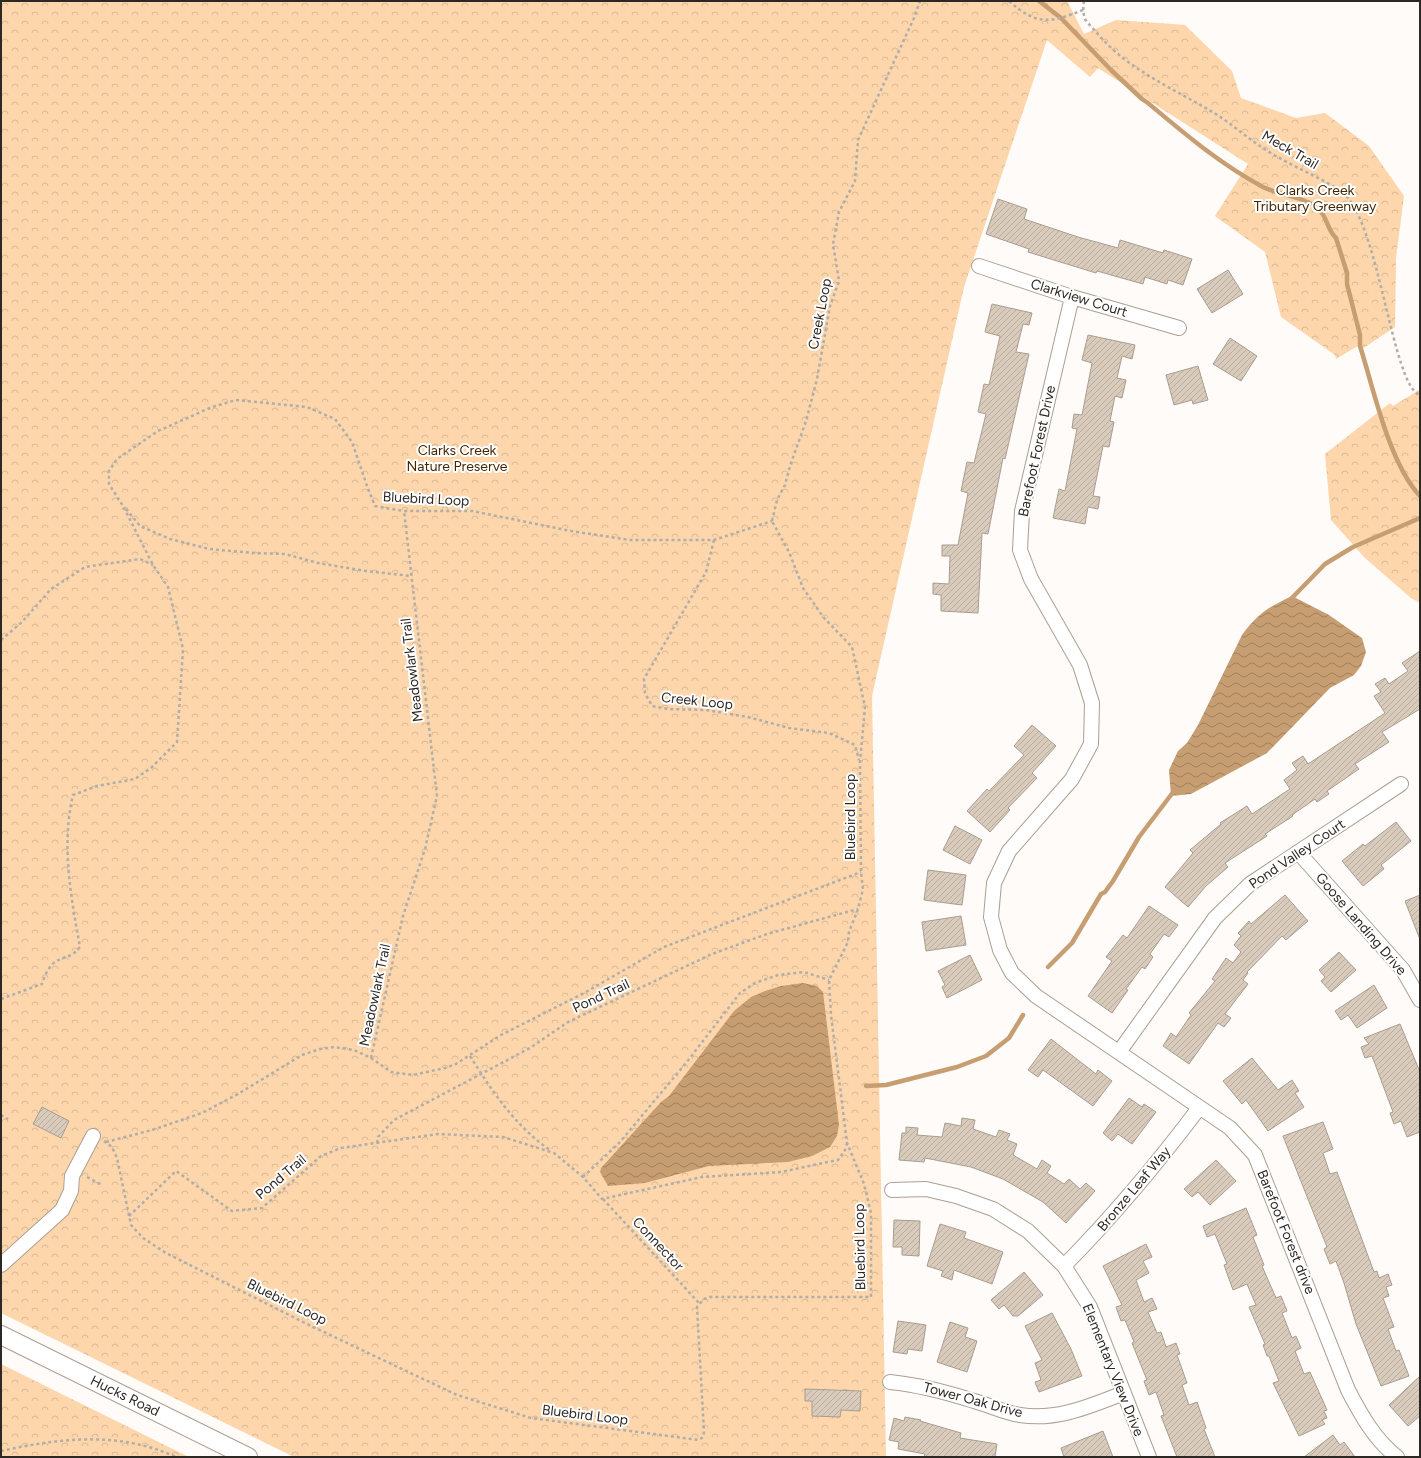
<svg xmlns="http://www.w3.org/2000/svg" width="1421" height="1458" font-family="Figtree,sans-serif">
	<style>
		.park { fill: url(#park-crowns) }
		.water { fill: url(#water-waves) }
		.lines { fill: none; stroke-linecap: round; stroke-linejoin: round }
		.stream { stroke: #c69e72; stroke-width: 4.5 }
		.building { fill: url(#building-hatch); stroke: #aa9d8f }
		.minor-casing { stroke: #ac9f91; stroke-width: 16 }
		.major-casing { stroke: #ac9f91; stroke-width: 20 }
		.path { stroke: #b1aeaa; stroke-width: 2.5; stroke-dasharray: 3 3; stroke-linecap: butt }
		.minor { stroke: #fff; stroke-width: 14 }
		.major { stroke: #fff; stroke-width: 18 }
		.labels { text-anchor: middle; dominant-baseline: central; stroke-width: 4; stroke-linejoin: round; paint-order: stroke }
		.street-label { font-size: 14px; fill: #2d2823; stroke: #fff }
		.park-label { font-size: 14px; fill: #432702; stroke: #fff }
	</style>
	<defs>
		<pattern id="park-crowns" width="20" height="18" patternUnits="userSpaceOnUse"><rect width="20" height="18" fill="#fdd6ac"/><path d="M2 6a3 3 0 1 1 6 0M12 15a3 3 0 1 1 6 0" fill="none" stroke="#d9b894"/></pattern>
		<pattern id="water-waves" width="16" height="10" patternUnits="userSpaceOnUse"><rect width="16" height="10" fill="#c69e72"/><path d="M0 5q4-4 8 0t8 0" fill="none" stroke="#a1815d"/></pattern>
		<pattern id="building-hatch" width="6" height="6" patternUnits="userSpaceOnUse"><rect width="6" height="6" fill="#d8cbbc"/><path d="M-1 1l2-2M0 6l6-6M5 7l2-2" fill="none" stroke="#baaea1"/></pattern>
	</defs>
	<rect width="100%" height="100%" fill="#fefbf8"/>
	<path class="park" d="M1,1H1067L1084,34L1116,20L1185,25L1232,71L1241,98L1296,118L1325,113L1369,146L1404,196L1396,258L1395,327L1362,349L1361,344L1336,359L1335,355L1281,317L1265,252L1215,216L1248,164L1098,68L1090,77L1047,40L964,287L872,696L886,1457H294L1,1313Z
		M1419,390L1420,391V603L1411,598L1365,558L1331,520L1325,454L1390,403L1393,406Z
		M1,1364L189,1457H1Z"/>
	<path class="water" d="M1292,596L1329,615L1362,638L1366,652L1361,666L1354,675L1330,688L1267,753L1191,794L1171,796L1169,770L1178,751L1187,743L1198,725L1242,635C1258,613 1269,607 1292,596Z
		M803,983L817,986L823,992L839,1125L837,1136L830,1147L812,1156L788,1162L709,1166L645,1183L608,1186L600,1172L601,1168L661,1102L669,1096L734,1011L751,997L765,991L781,986Z"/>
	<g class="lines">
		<path class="stream" d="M1039,1L1061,18L1111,70L1142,99L1148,103C1185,134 1220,164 1263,187C1279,195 1300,196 1315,206C1328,215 1326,229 1336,238L1347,273V284L1360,335V346C1374,390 1389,463 1420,496
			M1290,600L1325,564L1353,547L1420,518
			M1048,967L1072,943L1101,894L1105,892L1113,881L1139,837L1174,791
			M866,1086L886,1085L957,1067L986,1056L1009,1038L1023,1015"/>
	</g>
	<path class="building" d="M998,199L1027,209L1024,219L1078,237L1118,248L1120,240L1163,253L1164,250L1192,259L1183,285L1168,280L1167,284L1145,277L1143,284L1097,271L1096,273L1028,252L1029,249L986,234Z
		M1228,270L1243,294L1212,313L1197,289Z
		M992,304L1032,313L1029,325L1023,324L1016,352L1029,354L1005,459L1003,458L988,534L982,533L978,613L941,611V595L933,594V583L949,584L950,556H942V545H958L968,493L961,491L967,462L974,463L986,414L978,412L984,384L989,385L1000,336L985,332Z
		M1088,335L1135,345L1132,359L1122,356L1117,378L1126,380L1122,398L1115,396L1110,421L1114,422L1109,447L1103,446L1093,496L1100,497L1098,509L1088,507L1085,524L1053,518L1059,489L1065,491L1077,429L1072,428L1074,414L1082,415L1092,363L1082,360Z
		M1230,338L1257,356L1241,381L1213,364Z
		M1198,366L1208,400L1193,404L1192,400L1174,405L1166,375Z
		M1420,651V709L1382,732L1389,742L1355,764L1359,769L1327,791L1329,794L1317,802L1315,799L1292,815L1293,816L1265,834L1267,836L1225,863L1228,867L1206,886L1188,907L1165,887L1193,853L1190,850L1221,824L1220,823L1247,806L1252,814L1290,789L1284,780L1297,770L1292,763L1303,756L1308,764L1385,713L1374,696L1381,692L1375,684L1385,678L1389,684L1408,671L1402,663Z
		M1032,725L1056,746L1032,773L1037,778L1008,808L1010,810L990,832L967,811L987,789L989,791L1024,755L1014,746Z
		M1396,822L1411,841L1381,865L1384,869L1363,886L1342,861L1363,844L1365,846Z
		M955,826L982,840L970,864L943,850Z
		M928,870L966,875L962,905L924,900Z
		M1285,895L1308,921L1286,940L1282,936L1247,972L1248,973L1243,980L1248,984L1225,1014L1231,1018L1224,1027L1218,1023L1189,1064L1163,1046L1171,1033L1176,1037L1191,1015L1189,1013L1215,981L1212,979L1226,958L1233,963L1241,952L1234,945L1241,936L1238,933L1249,921L1251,924Z
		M1420,895V937H1419L1405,901Z
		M1149,906L1178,925L1169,937L1164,934L1150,954L1153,957L1145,969L1142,967L1126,989L1128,990L1112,1013L1088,996L1112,961L1106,957L1123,935L1127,938Z
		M961,916L966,945L926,951L922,922Z
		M1339,952L1356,970L1331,992L1321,981L1325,977L1319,970Z
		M970,955L982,980L947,998L942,987L945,985L938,971Z
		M1374,985L1387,1008L1357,1028L1348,1015L1341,1020L1335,1011Z
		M1400,1024L1420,1072V1132L1407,1137L1401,1121L1394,1124L1390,1113L1393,1112L1372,1056L1365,1058L1361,1047L1369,1044L1364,1038Z
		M1051,1039L1096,1074L1098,1070L1112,1081L1093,1106L1043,1070L1038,1077L1028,1070Z
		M1252,1058L1278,1090L1292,1080L1299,1091L1295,1093L1304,1107L1268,1131L1246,1100L1242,1104L1223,1081Z
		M1129,1098L1142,1107L1144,1104L1156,1112L1132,1144L1118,1134L1112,1141L1103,1133Z
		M42,1107L69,1121L61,1138L33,1124Z
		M962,1118L975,1120L973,1129L996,1137L999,1130L1010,1134L1007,1140L1017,1144L1013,1155L1037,1169L1042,1160L1051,1166L1047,1173L1064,1184L1069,1179L1080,1189L1086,1183L1095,1191L1066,1223L1043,1202L1003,1179L971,1167L925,1158L924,1162L899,1160L902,1133H906V1127L918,1128L917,1135L942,1137L945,1123L961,1126Z
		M1323,1122L1333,1149L1323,1153L1330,1174L1337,1172L1374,1272L1377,1271L1379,1278L1388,1274L1392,1285L1386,1287L1389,1296L1383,1298L1394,1327L1388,1329L1396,1351L1399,1350L1409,1376L1381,1386L1356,1324L1344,1283L1336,1261L1330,1264L1324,1249L1327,1247L1283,1136Z
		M1216,1160L1236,1181L1210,1205L1198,1192L1192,1197L1184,1189Z
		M1246,1208L1257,1235L1253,1237L1264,1265L1262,1266L1276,1298L1281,1296L1287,1311L1282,1313L1292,1338L1296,1336L1301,1348L1295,1351L1304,1374L1310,1372L1327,1410L1324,1411L1327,1418L1322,1420L1325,1424L1299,1436L1273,1383L1279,1381L1269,1356H1267L1263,1345L1265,1344L1249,1307L1256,1305L1247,1284L1233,1290L1224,1265L1227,1264L1215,1234L1207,1237L1203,1226Z
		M894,1220L920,1221L919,1256L902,1255V1247H893Z
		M940,1224L966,1232L964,1238L1003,1252L992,1284L954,1270L952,1280L941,1276L943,1271L927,1266Z
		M1146,1244L1152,1257L1143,1261L1149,1273L1136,1280L1144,1302L1152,1298L1157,1309L1148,1312L1157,1333L1161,1332L1166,1347L1176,1343L1180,1354L1177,1355L1187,1383L1182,1385L1189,1405L1197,1402L1206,1428L1204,1429L1215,1457H1177L1161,1416L1164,1415L1156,1392L1149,1395L1144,1381L1147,1380L1132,1343L1134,1342L1125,1320L1121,1321L1116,1307L1122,1305L1103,1266Z
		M1024,1272L1043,1295L1018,1316H1013L1004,1305L999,1309L991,1300Z
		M1052,1313L1071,1349L1082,1376L1039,1392L1035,1382L1041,1380L1035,1363L1042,1360L1025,1326Z
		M898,1321L926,1325L922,1351L908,1349L907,1354L893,1352Z
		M950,1322L968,1328L965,1337L977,1341L967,1372L937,1362Z
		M1420,1376V1416L1408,1426L1389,1405Z
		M805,1389L861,1391L860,1411L841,1410L840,1417L812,1416V1401H805Z
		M905,1417L921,1420L920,1421L961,1433L960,1438L997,1444L995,1457H924L925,1454L898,1449L899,1442L889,1440L894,1418L904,1421Z
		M1103,1431L1113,1457H1064L1061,1448Z
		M1333,1435L1340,1445L1344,1442L1355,1457H1304Z"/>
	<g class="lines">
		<g class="minor-casing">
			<path id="minor" d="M979,266L1072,297L1179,328
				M1072,297L1022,511L1020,550L1031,579L1080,665L1092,703L1091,744L1072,779L1009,851L994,883L991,917L1000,950L1012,973L1036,996L1230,1128L1255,1155L1348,1390C1361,1415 1375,1440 1397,1457
				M1298,852L1403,970L1420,1000
				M1119,1052L1215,918L1250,884L1401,784
				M892,1190L926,1189L956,1196L993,1209L1028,1231L1064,1266L1090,1307L1149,1457
				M1,1265L62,1210L71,1191L72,1176L93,1136
				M1064,1266C1113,1216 1157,1164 1199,1108
				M890,1382C919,1385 946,1392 974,1401C989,1405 1005,1413 1020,1415C1057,1421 1090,1406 1124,1393"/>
		</g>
		<g class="major-casing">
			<path id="major" d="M1,1335L248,1457"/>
		</g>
		<path class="path" d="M1009,1C1037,26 1050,23 1083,10
			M1084,1C1083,7 1083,13 1085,19C1088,24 1093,28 1097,33C1126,68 1170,87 1209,110C1232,123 1252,143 1276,156C1298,169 1322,178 1342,192C1379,219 1392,387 1420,395
			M126,509L140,526L170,539L209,549L254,553L285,554L318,563L366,571L411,576
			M772,521L777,500L785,485L790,466L806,421L817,379L830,306L839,281L833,244L839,212L855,181L858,140L914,18L920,1
			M714,540L706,572L644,679L645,693L652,706L668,709L706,710L748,717L789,728L829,733L855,745L859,760
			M1,640L22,622L51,589L85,567L140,559L153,565
			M1,999L42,984C44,977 49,966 55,962C66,955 70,959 80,947C71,897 61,846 73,795L97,786L135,779L152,767L177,742L183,649L168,587L153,565L123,506L109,484V471L117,459L158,431L212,407L236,400L307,407L335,419L352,442L367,486L375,506L404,511H472L571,531L630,540H714L772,521
			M470,1056C492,1091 515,1126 550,1150
			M371,1058L403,916L425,849L437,796L404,511
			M1,1115L8,1119
			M104,1141L112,1147L117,1158L131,1225L143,1238L166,1253L309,1325L457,1395L531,1418L699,1440L703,1437L704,1432L697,1307L704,1299L710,1297H871V1213L864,1184L847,1143L831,1015L829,980L848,942L849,932L858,909L863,889L861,872L860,762L865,707L852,647L824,618L803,588L789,552L772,521
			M106,1142L152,1130L202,1113L238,1094L302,1055L320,1049L334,1047L354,1050L371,1058L391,1072L413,1075L445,1068L456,1064L501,1035L586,992L664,947L861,872
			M377,1143L378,1137L394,1120L530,1048L568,1022L712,954L767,934L858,909
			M87,1177L102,1185
			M583,1177L620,1142L686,1063L740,993L755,983L778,975L804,972L829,980
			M603,1199L699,1303
			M129,1216L176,1171L232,1211L262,1208L321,1156L341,1148L438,1134L503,1137L554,1153L583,1177L602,1199L702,1177L781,1172L823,1163L838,1160L845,1150L847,1144
			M1,1451C60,1438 119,1431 176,1457"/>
		<use href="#minor" class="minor"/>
		<use href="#major" class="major"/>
	</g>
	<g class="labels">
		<g class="street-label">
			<text transform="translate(1290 150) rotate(30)">Meck Trail</text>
			<text transform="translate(1079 298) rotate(17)">Clarkview Court</text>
			<text transform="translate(820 314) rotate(-79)">Creek Loop</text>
			<text transform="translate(1037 451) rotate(-78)">Barefoot Forest Drive</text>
			<text transform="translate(426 499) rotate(3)">Bluebird Loop</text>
			<text transform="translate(412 670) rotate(-97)">Meadowlark Trail</text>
			<text transform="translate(697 701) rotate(6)">Creek Loop</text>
			<text transform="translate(850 817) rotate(-90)">Bluebird Loop</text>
			<text transform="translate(1297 854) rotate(-34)">Pond Valley Court</text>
			<text transform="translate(1361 924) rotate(49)">Goose Landing Drive</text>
			<text transform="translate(375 995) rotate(-78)">Meadowlark Trail</text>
			<text transform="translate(601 996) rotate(-25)">Pond Trail</text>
			<text transform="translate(281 1177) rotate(-40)">Pond Trail</text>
			<text transform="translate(1134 1189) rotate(-50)">Bronze Leaf Way</text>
			<text transform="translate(1286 1232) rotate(68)">Barefoot Forest drive</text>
			<text transform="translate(658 1244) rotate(47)">Connector</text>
			<text transform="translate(860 1247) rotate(-91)">Bluebird Loop</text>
			<text transform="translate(287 1302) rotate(26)">Bluebird Loop</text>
			<text transform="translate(1113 1370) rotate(68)">Elementary View Drive</text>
			<text transform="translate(125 1396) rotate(26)">Hucks Road</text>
			<text transform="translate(973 1400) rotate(15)">Tower Oak Drive</text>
			<text transform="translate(585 1415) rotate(7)">Bluebird Loop</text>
		</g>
		<g class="park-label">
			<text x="1315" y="190">Clarks Creek<tspan x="1315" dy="16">Tributary Greenway</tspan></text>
			<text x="457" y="450">Clarks Creek<tspan x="457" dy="16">Nature Preserve</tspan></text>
		</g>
	</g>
	<rect width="1421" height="1458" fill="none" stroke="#2d2823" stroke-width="4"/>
</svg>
